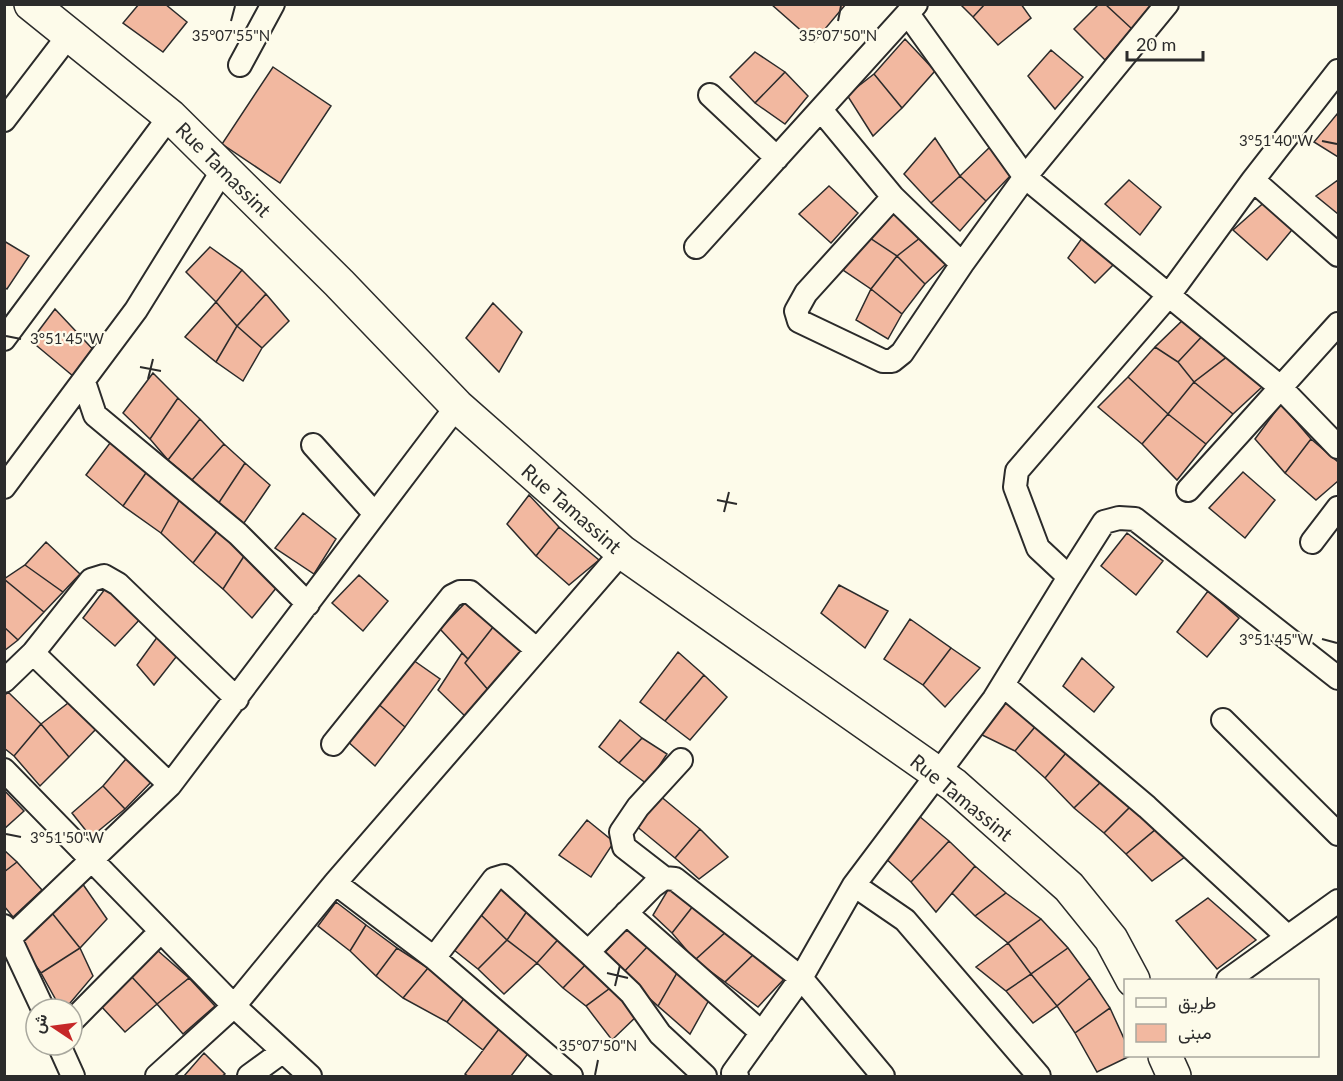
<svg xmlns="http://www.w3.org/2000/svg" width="1343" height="1081" font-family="Lato,Vazirmatn,sans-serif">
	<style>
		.building { fill: #f2b8a0; stroke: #2b2b2b; stroke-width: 1.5 }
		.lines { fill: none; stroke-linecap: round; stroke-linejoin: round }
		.minor-casing { stroke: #2b2b2b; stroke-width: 26 }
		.secondary-casing { stroke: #2b2b2b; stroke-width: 36 }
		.minor { stroke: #fdfbea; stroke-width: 22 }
		.secondary { stroke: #fdfbea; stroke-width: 33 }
		.ticks { fill: none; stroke: #2b2b2b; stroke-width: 2 }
		.labels { text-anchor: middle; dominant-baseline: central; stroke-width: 4.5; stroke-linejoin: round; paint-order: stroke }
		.street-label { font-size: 20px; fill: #2b2b2b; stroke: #fdfbea }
		.ticks-label { font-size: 15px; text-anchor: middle; fill: #2b2b2b; stroke: #fdfbea; stroke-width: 4.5; stroke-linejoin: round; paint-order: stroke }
	</style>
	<rect width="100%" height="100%" fill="#fdfbea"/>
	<path class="building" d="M139,4H165L187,22L163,52L123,23Z
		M771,4H846L814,42Z
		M960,4H985L973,17Z
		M985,4H1021L1031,18L998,45L973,17Z
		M1099,4H1105L1132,29L1105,60L1074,29Z
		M1105,4H1154L1132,29Z
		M905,39L935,71L902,108L874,74Z
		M1051,50L1083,77L1055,109L1028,76Z
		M755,52L785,72L755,103L730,77Z
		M273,67L331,106L280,183L222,144Z
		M785,72L808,96L785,124L755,103Z
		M874,74L902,108L873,136L847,95Z
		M1337,114L1338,116V157L1314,142Z
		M935,138L960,176L931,203L904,174Z
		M992,145L1015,171L986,201L960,176Z
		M960,176L986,201L960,231L931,203Z
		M1129,180L1161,207L1140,235L1105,204Z
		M1338,180V214L1316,196Z
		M829,186L858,213L831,243L799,214Z
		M1268,199L1296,225L1267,260L1233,230Z
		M892,210L920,238L897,256L870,238Z
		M1087,231L1119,259L1095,283L1068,258Z
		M870,238L897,256L871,289L843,270Z
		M920,238L946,264L925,284L897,256Z
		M4,241L29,256L7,289L4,287Z
		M210,247L242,270L216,302L186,272Z
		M897,256L925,284L902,314L871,289Z
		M242,270L266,294L237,326L216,302Z
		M871,289L902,314L888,339L856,320Z
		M266,294L289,321L262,348L237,326Z
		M216,302L237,326L216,362L185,337Z
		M493,303L522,332L499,372L466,338Z
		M55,309L101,358L79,381L31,341Z
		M1185,318L1208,330L1178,362L1155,347Z
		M237,326L262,348L243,381L216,362Z
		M1208,330L1228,356L1194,382L1178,362Z
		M1155,347L1178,362L1194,382L1168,414L1128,377Z
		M1228,356L1262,387L1233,414L1194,382Z
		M153,373L178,398L150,439L123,413Z
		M1128,377L1168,414L1142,444L1098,407Z
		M1194,382L1233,414L1206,444L1168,414Z
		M178,398L200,419L168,460L150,439Z
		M1281,404L1311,439L1285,473L1255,439Z
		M1168,414L1206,444L1177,480L1142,444Z
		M200,419L224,444L192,480L168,460Z
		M113,439L148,470L123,506L86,475Z
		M1311,439L1338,462V481L1316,500L1285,473Z
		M224,444L245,463L218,504L192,480Z
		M245,463L270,485L244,523L218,504Z
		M148,470L181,497L161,533L123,506Z
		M1243,472L1275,500L1245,538L1209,508Z
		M529,495L559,527L536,556L507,524Z
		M181,497L218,530L193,563L161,533Z
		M303,513L336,539L314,574L275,548Z
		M559,527L599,560L569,585L536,556Z
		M218,530L246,553L223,589L193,563Z
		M1127,533L1163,561L1136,595L1101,566Z
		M46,542L80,574L63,592L25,565Z
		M246,553L277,587L252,618L223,589Z
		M25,565L63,592L44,612L4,579Z
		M359,575L388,601L363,631L332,603Z
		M4,579L44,612L18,640L4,627Z
		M108,585L142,617L115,646L83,618Z
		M839,585L888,611L865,648L821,613Z
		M1208,591L1239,618L1207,657L1177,632Z
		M469,599L497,622L468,659L440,629Z
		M910,619L951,648L923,685L884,659Z
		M497,622L525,646L490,692L465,663Z
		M4,627L18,640L4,651Z
		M158,636L180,652L154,685L137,665Z
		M951,648L980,668L945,707L923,685Z
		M678,652L704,675L665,721L640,702Z
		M462,653L468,659L465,663L490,692L467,718L438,690Z
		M1082,658L1114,687L1094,712L1063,686Z
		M413,660L440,679L405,727L376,702Z
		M704,675L727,697L690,740L665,721Z
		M8,692L41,724L14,756L4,748V696Z
		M1009,693L1039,722L1015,751L976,732Z
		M72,700L98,727L69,757L41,724Z
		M376,702L405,727L375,766L346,740Z
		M620,720L642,738L619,763L599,747Z
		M1039,722L1071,747L1045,778L1015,751Z
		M41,724L69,757L40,786L14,756Z
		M642,738L667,754L647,784L619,763Z
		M1071,747L1107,776L1074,808L1045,778Z
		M131,753L157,776L125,809L103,786Z
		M1107,776L1136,801L1104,833L1074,808Z
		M103,786L125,809L91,837L72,813Z
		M4,790L24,811L4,829Z
		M659,795L700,829L675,858L635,825Z
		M1136,801L1156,829L1126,854L1104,833Z
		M919,816L949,841L911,882L882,855Z
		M587,820L614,842L591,877L559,855Z
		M700,829L728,857L699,879L675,858Z
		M1156,829L1189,854L1152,881L1126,854Z
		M949,841L975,866L936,912L911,882Z
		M4,850L17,862L4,872Z
		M17,862L42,890L13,917L4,906V872Z
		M975,866L1006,893L975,916L952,893Z
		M82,883L107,919L80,948L52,913Z
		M672,883L697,901L672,933L653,915Z
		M504,885L530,907L507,940L479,913Z
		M1006,893L1041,919L1008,943L975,916Z
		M1208,898L1256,940L1217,969L1176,921Z
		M697,901L728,930L695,960L672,933Z
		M336,902L366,925L350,951L318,926Z
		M530,907L563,934L537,963L507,940Z
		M52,913L80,948L41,973L19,942Z
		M479,913L507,940L478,969L449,946Z
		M1041,919L1068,948L1031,974L1008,943Z
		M366,925L397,948L376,976L350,951Z
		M630,925L648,946L622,974L600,958Z
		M728,930L755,953L725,982L695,960Z
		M563,934L589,961L563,988L537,963Z
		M507,940L537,963L504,994L478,969Z
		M1008,943L1031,974L1006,991L976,967Z
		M648,946L677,973L658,1006L622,974Z
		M80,948L93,976L65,1009H61L41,973Z
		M397,948L428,968L403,998L376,976Z
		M1068,948L1090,978L1057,1006L1031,974Z
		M157,950L189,978L157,1004L130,975Z
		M755,953L786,977L758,1007L725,982Z
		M589,961L613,986L586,1006L563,988Z
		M428,968L465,997L447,1022L403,998Z
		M677,973L709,1000L690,1034L658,1006Z
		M1031,974L1057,1006L1033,1023L1006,991Z
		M130,975L157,1004L125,1032L100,1005Z
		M189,978L215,1006L183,1034L157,1004Z
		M1090,978L1110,1008L1075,1033L1057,1006Z
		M613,986L640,1013L612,1040L586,1006Z
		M465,997L502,1025L483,1050L447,1022Z
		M1110,1008L1126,1043V1056H1130L1097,1072L1075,1033Z
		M502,1025L533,1047L511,1076H468L465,1074Z
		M204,1053L225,1074L222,1076H184Z"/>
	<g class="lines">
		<g class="minor-casing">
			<path id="minor" d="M908,14L1025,177L1279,386L1338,447
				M240,65L273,4
				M710,95L777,158
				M821,110L893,197L806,293L796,311L799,321L883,361H892L902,353L962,264L1025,177L1167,4
				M4,120L69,35
				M1253,180L1338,255
				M893,197L962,264
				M696,247L916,4
				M4,339L170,116
				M84,382L95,415L238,534L308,604
				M313,445L375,514
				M4,487L136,310L224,168
				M1188,490L1338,324
				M1312,542L1338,508
				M1069,577L1104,522L1119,518L1135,519L1338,678
				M33,653L170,785
				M4,681L33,653L91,580L104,576L118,584L237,699
				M1003,685L1147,807L1288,937
				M1223,720L1338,834
				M333,744L452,596L460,592H470L537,650
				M4,770L234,1006L310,1076
				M664,878L624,847L621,832L638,807L681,760
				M335,883L434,958L571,1076
				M854,885L905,920L1039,1076
				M626,913L762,1033
				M4,926L43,1009
				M12,936L170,785L457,406
				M588,952L631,993L660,1034L705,1076
				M434,958L494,879L504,876L588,952L653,886L664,878L675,879L801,978L883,1076
				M1228,980L1338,901
				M72,1021L161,931
				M59,1045L73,1076
				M157,1076L234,1006L335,883L622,552
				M249,1076L282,1052
				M737,1076L733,1073L801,978L854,885L994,699L1069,577L1038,548L1015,487L1017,471L1169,295L1253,180L1338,71"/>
		</g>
		<g class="secondary-casing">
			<path id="secondary" d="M31,4L170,116L339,283L457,406L622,552L954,785L1069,887L1111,939L1133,980
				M1165,1056L1174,1076"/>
		</g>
		<use href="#minor" class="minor"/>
		<use href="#secondary" class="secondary"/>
	</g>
	<path class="ticks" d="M231,21L235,6M838,21L841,6M1322,141L1337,144M6,336L21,339M140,367L161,371M148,379L153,359M717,500L737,504M724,512L729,492M1322,639L1337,643M6,834L21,837M607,973L628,978M615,986L620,965M595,1075L598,1060"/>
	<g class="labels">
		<g class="street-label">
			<text transform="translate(224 169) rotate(45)">Rue Tamassint</text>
			<text transform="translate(572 508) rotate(41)">Rue Tamassint</text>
			<text transform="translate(962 797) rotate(39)">Rue Tamassint</text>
		</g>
	</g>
	<g class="ticks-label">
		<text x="231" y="41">35°07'55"N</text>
		<text x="838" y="41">35°07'50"N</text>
		<text x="1276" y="146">3°51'40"W</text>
		<text x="67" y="344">3°51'45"W</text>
		<text x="1276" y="645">3°51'45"W</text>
		<text x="67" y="843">3°51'50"W</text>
		<text x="598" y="1051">35°07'50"N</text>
	</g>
	<rect width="1343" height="1081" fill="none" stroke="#2b2b2b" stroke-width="12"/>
	<rect x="1124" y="979" width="195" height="78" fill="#fdfbea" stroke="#a9a89e" stroke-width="1.5"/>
	<rect x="1136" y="998" width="30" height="9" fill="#fdfbea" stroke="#a9a89e" stroke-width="1.5"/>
	<text x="1178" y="1009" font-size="18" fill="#2b2b2b">طريق</text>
	<rect x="1136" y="1024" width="30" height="18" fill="#f2b8a0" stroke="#a9a89e" stroke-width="1.5"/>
	<text x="1178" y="1039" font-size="18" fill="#2b2b2b">مبنى</text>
	<g transform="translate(54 1027) rotate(283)"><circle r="28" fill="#fdfbea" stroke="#a9a89e" stroke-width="1.5"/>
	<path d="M0-4.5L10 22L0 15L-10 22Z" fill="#c62828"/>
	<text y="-9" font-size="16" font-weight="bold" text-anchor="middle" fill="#2b2b2b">ش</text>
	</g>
	<path d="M1127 51v9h76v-9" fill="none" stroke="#2b2b2b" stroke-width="3"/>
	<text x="1136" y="51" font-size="18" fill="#2b2b2b" stroke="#fdfbea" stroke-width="4.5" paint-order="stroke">20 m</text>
</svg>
